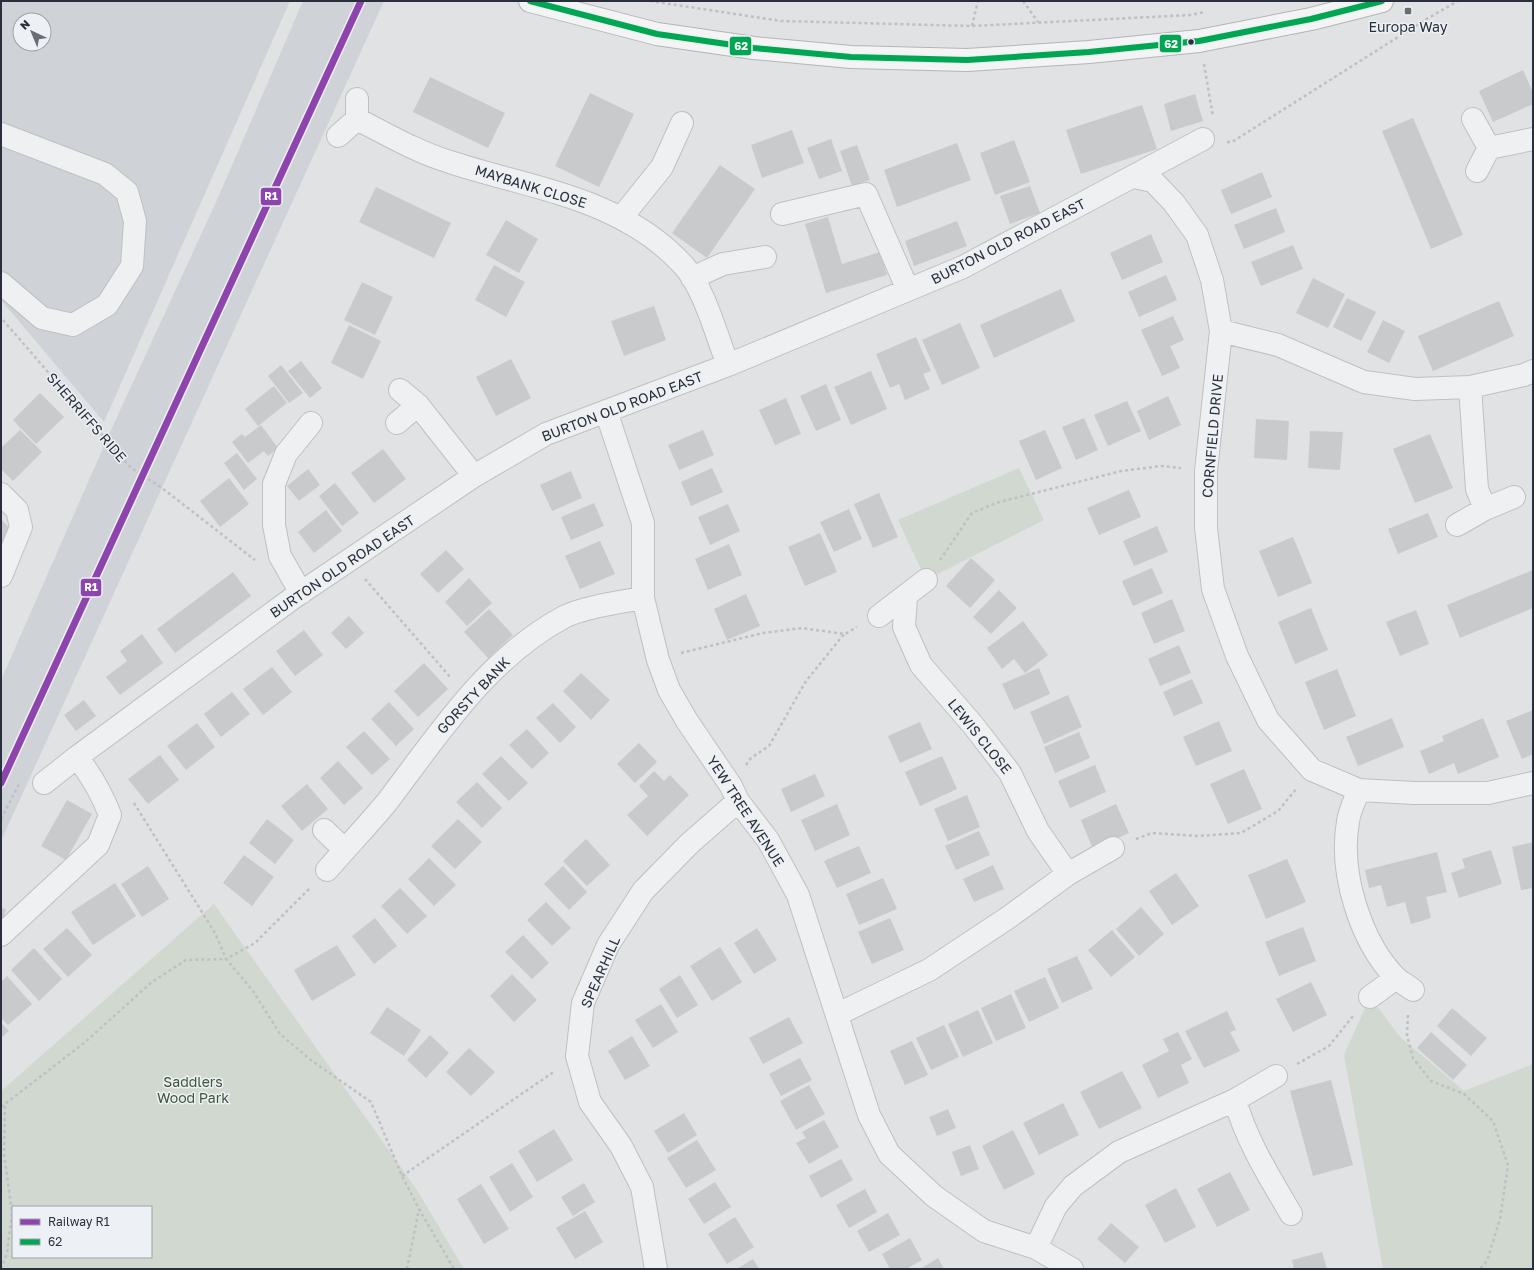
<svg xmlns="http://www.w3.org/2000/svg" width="1534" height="1270" font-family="'Golos Text',sans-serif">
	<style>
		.built { fill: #cfd2d7; fill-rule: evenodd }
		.green { fill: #d1d8d0; fill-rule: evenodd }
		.building { fill: #c8cacc }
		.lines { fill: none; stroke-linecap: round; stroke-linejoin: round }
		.minor-casing { stroke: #bec0c2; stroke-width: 24 }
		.highway-casing { stroke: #b3b5b8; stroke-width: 24 }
		.path { stroke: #bec0c3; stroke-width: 2.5; stroke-dasharray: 3 3; stroke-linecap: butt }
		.minor { stroke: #eff0f1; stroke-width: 22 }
		.highway { stroke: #f4f4f5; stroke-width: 22 }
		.bus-1-casing { stroke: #edf0f4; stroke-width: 9 }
		.bus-1 { stroke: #00a651; stroke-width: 6 }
		.rail-1-casing { stroke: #edf0f4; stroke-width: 10 }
		.rail-1 { stroke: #8e44ad; stroke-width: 7 }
		.poi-dot { fill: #696e76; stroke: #edf0f4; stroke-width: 1.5 }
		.bus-dot { fill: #29303b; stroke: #edf0f4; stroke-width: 1.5 }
		.labels { text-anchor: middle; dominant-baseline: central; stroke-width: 3; stroke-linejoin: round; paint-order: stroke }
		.poi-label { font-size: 14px; fill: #29303b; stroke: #edf0f4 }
		.street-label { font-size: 14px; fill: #29303b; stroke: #edf0f4 }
		.park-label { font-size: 14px; fill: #3e5638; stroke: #edf0f4 }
		.line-badge { stroke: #edf0f4; stroke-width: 1.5 }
		.badge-label { font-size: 11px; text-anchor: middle; font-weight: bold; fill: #fff }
	</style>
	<rect width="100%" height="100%" fill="#e0e2e4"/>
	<path class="built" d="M1,1H290L104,422L1,300ZM20,20H44V44H20Z
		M303,1H384L1,841V680L111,430L217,200Z"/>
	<path class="green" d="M1019,468L1044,520L926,580L898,520Z
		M214,904L417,1190L464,1269H1V1091ZM13,1207H151V1257H13Z
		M1370,997L1400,1037L1464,1091L1533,1064V1269H1383L1344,1055Z"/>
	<path class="building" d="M1523,70L1533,93V104L1493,122L1479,91Z
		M430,77L505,113L488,148L413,112Z
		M590,93L634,114L599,187L555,166Z
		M1195,94L1203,121L1171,131L1164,104Z
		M1142,105L1157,149L1081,174L1066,130Z
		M1413,118L1463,235L1431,249L1382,131Z
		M792,130L804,163L762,178L751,145Z
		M831,139L842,171L819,179L807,148Z
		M1014,140L1030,182L995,195L980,153Z
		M957,143L971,180L897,207L884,170Z
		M857,145L870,180L852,186L840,151Z
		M720,165L755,189L707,258L672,233Z
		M1262,172L1272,197L1231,214L1221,190Z
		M1030,186L1040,213L1010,224L1000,196Z
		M376,187L451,223L434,258L359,222Z
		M1276,208L1285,232L1244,249L1234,225Z
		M828,217L842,264L880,252L887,275L826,293L805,224Z
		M506,220L538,239L519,273L486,255Z
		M957,221L967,246L914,266L905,241Z
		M1151,234L1163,262L1122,280L1110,253Z
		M1293,245L1303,269L1261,286L1251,262Z
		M494,265L525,282L506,317L475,300Z
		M1166,275L1177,300L1139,317L1128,292Z
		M1313,278L1345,294L1328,328L1296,313Z
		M362,282L393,297L375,335L344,320Z
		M1061,289L1075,321L994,358L980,325Z
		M1347,298L1376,312L1361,341L1333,327Z
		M1499,301L1514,336L1433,371L1418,336Z
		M654,306L666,340L624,356L611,321Z
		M1173,316L1184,340L1170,346L1180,368L1162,376L1141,330Z
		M1383,320L1405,331L1389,363L1367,352Z
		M960,323L980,368L942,385L922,340Z
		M349,325L381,341L363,379L331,363Z
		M916,337L931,371L923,374L930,389L905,400L899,384L890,388L876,354Z
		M511,359L531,398L496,416L476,377Z
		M301,361L322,388L310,398L288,371Z
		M281,365L303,393L289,403L268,376Z
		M871,371L887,409L851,425L834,387Z
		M826,384L841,420L816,431L800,396Z
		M274,386L287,403L258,426L245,409Z
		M40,393L64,417L36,444L13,420Z
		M1168,396L1181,425L1149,440L1137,411Z
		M786,398L801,434L775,445L759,410Z
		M1127,401L1141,431L1108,446L1094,415Z
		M1084,418L1098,450L1076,460L1062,427Z
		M1256,419L1289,421L1287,460L1254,458Z
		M261,425L278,448L268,456L264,451L248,463L232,442L242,434L245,437Z
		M20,430L42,452L13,481L1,469V448Z
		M703,430L714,455L679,470L668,445Z
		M1045,430L1062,468L1036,480L1019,441Z
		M1310,431L1343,432L1340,470L1308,468Z
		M1430,434L1453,488L1415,503L1393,449Z
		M383,449L406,479L374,503L351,473Z
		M237,453L257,479L244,490L224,463Z
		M712,468L723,492L691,506L681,482Z
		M308,469L320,485L299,501L287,486Z
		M571,471L582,498L552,511L540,485Z
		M229,478L249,504L220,527L200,501Z
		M335,483L359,513L342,526L319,496Z
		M1129,490L1141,517L1099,535L1087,508Z
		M879,493L898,537L873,548L854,504Z
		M594,503L604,526L571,540L561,517Z
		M728,504L740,531L710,545L698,517Z
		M849,509L862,539L834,552L820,522Z
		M326,510L342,531L314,553L298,532Z
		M1428,513L1438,537L1398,554L1388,529Z
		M1,519L14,533L1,546Z
		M1157,526L1168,552L1134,566L1123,541Z
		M820,533L837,572L805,586L788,547Z
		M1293,537L1312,583L1278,597L1259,551Z
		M600,541L615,574L580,589L565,556Z
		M729,544L742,575L708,590L695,559Z
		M446,550L464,569L438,593L420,574Z
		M971,558L995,580L970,608L946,586Z
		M1152,568L1163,593L1133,606L1122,581Z
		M1533,570V608L1460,638L1447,605Z
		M233,572L251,596L175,653L157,629Z
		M469,578L492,603L467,626L445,602Z
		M999,590L1017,608L991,634L973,617Z
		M746,594L760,626L727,640L714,609Z
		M1172,599L1185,631L1154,644L1141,613Z
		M1311,608L1328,650L1295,664L1278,622Z
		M489,609L513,635L488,658L464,632Z
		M1416,610L1429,644L1400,656L1386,622Z
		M349,616L364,633L346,649L331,633Z
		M1023,621L1048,655L1025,673L1014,659L1002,669L987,648Z
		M304,630L323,655L295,676L276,651Z
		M142,634L163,663L120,695L106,677L127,661L120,651Z
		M1179,645L1191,673L1160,686L1148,659Z
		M424,663L448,689L418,717L394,691Z
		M272,667L292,692L263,715L243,689Z
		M1039,668L1050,694L1014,710L1002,684Z
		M1337,669L1356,716L1324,730L1305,682Z
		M581,673L610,700L591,720L563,691Z
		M1192,679L1203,703L1174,716L1163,692Z
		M232,692L250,714L221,737L204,714Z
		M1068,695L1082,727L1044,744L1030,712Z
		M84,700L96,716L76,731L64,715Z
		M389,702L414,729L396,746L371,719Z
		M553,703L576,727L560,743L536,718Z
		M1533,710V754L1522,759L1506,721Z
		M1392,718L1404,747L1358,766L1346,737Z
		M1483,718L1499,757L1458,774L1454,763L1429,774L1420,751L1444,741L1442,736Z
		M1219,721L1232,751L1196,766L1183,737Z
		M920,722L932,749L900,763L888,736Z
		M197,723L215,747L186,770L167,746Z
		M527,729L549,753L532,769L509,745Z
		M364,731L390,759L372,775L346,747Z
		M1079,732L1090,758L1055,773L1044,747Z
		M639,743L657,762L635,783L617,764Z
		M160,755L179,780L148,804L128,779Z
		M501,756L528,783L509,801L482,774Z
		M942,756L957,789L920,806L905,772Z
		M338,761L363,788L344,805L320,778Z
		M1095,765L1106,792L1070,808L1058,781Z
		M1244,769L1262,809L1228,824L1210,784Z
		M654,771L664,781L670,775L689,795L647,836L627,815L648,796L639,786Z
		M815,774L825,796L791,812L781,789Z
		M477,782L502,808L482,828L456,802Z
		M307,784L328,809L302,831L281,806Z
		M967,795L980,827L948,841L934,809Z
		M67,800L92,814L66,860L41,846Z
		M837,804L850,835L815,851L801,820Z
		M1116,804L1129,833L1093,849L1081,820Z
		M267,819L294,840L275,864L249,843Z
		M458,819L482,842L455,869L431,846Z
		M979,831L990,855L956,870L945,846Z
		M586,839L610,865L587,886L563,861Z
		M1533,842V888L1521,890L1512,847Z
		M859,846L871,873L837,888L824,861Z
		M1491,850L1502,884L1459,898L1451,873L1465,868L1462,859Z
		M1437,852L1447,892L1426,897L1431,918L1411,924L1405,902L1387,907L1381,885L1369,888L1365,870Z
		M244,855L274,877L252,906L223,883Z
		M429,858L456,885L434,906L408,879Z
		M1287,859L1306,902L1266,919L1248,875Z
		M993,865L1004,889L974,902L963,879Z
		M148,866L169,899L142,917L121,884Z
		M563,866L587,892L569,910L544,884Z
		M1176,873L1199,906L1172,925L1149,891Z
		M883,878L897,909L859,925L846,894Z
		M115,883L136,916L93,945L71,912Z
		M400,888L427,916L407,934L381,906Z
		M546,902L571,928L552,946L527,920Z
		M1,907L6,910L1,923Z
		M1141,907L1164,934L1139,956L1116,929Z
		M375,918L397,946L374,964L352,936Z
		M890,918L904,950L872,964L858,932Z
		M1303,927L1316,961L1279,976L1265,942Z
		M67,928L92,955L68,977L43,949Z
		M757,928L777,960L754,974L734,943Z
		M1112,930L1135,957L1111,977L1088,950Z
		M523,935L549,963L532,979L505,952Z
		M337,945L356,975L312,1001L294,970Z
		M720,947L742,982L712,1001L690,966Z
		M34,948L62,979L39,1001L11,970Z
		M1077,956L1093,989L1062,1003L1047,969Z
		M512,974L537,1000L514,1022L490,996Z
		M680,975L698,1005L677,1018L659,989Z
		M7,976L32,1004L8,1025L1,1018V982Z
		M1045,977L1059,1008L1029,1022L1014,991Z
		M1311,982L1327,1015L1293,1032L1276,999Z
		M1011,994L1026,1028L996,1041L981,1008Z
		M661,1004L678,1032L653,1048L635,1020Z
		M387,1007L421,1030L404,1056L370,1033Z
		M1452,1008L1487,1038L1471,1056L1437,1026Z
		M978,1010L993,1043L963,1057L948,1024Z
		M1227,1011L1236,1030L1230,1032L1240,1051L1204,1068L1185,1031Z
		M789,1017L803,1043L763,1064L749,1038Z
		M1,1023L9,1031L1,1038Z
		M944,1025L959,1057L931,1070L916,1038Z
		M1178,1032L1192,1059L1181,1065L1189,1083L1158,1098L1142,1065L1169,1051L1163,1039Z
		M1431,1032L1467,1065L1453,1080L1417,1048Z
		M430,1035L449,1053L426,1078L407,1060Z
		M632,1036L650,1066L625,1080L608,1051Z
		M912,1041L928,1075L905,1085L890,1051Z
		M469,1048L495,1072L471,1096L446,1072Z
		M800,1058L812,1080L781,1096L769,1074Z
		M1122,1071L1142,1108L1099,1129L1080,1092Z
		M1331,1080L1353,1165L1313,1176L1290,1091Z
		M809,1085L825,1114L796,1130L780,1101Z
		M1063,1103L1079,1135L1039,1155L1023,1123Z
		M948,1109L956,1128L937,1136L929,1117Z
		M684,1113L697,1135L668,1153L654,1131Z
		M824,1120L839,1147L809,1164L796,1143L806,1138L802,1132Z
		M554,1129L573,1160L537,1182L518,1151Z
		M1013,1130L1035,1174L1004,1190L982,1146Z
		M697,1140L716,1170L686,1188L667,1158Z
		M970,1145L979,1169L961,1176L952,1152Z
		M841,1159L853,1180L821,1198L809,1176Z
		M512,1163L533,1197L510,1212L489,1177Z
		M1230,1172L1250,1210L1217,1227L1197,1189Z
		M715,1182L731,1207L704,1224L688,1199Z
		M584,1183L595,1202L573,1216L561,1197Z
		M481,1184L509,1229L484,1244L457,1199Z
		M1176,1188L1196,1227L1165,1243L1145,1205Z
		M865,1189L877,1212L849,1228L836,1205Z
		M585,1211L603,1242L575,1259L556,1228Z
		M888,1213L900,1235L869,1252L857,1231Z
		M735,1217L754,1247L727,1264L708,1234Z
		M1111,1223L1139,1247L1125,1263L1097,1239Z
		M910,1238L922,1260L906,1269H890L882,1254Z
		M1322,1252L1327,1269H1294L1292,1260Z
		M938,1258L944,1269H920Z
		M753,1259L759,1269H737Z"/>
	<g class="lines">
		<g class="minor-casing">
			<path id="minor" d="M357,119C388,135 417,152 450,162C532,189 623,198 684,266C704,288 717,337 728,365
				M1473,119L1489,148L1477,171
				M1,134L105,174L127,192L135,221L132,266L107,305L73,325L42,318L1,283
				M338,136L357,119V99
				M1489,148L1533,139
				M1134,177L1153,181L1174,203L1197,235L1212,280L1221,331L1206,471V528L1213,589L1237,656L1268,720L1312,770L1359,790L1414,793H1488L1533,783
				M782,214L866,194L908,290
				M621,218L662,167L682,123
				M692,278L723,264L765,257
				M1221,331L1278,345L1364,382L1415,389L1470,387L1524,375L1533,371
				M1470,387L1477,489L1485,509
				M400,390L418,405L474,476
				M606,411L643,523V598L658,660L669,690L687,721L731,786L738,801L768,840L798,895L869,1115L889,1154L934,1196L984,1231L1036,1248L1072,1269
				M397,423L418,405
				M1,494L17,510L21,527L1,576
				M1457,525L1485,509L1514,497
				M301,593L280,556L274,525V484L286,454L311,423
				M906,597L904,627L921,665L973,725L1010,773L1038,831L1068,874
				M879,616L926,580
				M44,783L77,757L293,598L474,476L546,434L728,365L963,267L1203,139
				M1359,790C1355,800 1349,811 1348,822C1339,872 1360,941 1396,978C1401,982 1408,986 1413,990
				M324,830L345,850
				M327,870C347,847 368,825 387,802C439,734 486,659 564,617C583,607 621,602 643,598
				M1,935L98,845L110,815C102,794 91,775 77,757
				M1370,997L1396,978
				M838,1014L929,970L1009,917L1068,874L1113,848
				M1235,1100C1247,1142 1269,1176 1291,1214
				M1036,1248L1056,1206L1073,1186L1119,1152L1235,1100L1276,1076
				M656,1269L642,1187L621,1146L590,1102L577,1056L583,1003L608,945L643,891L689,844L738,801"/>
		</g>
		<g class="highway-casing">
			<path id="highway" d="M530,1L657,34L754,48L851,57L967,60L1089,52L1199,41L1311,19L1382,1"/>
		</g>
		<path class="path" d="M650,1L781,21L972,26L1190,15L1205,12
			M1023,1L1038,22
			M972,26L978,1
			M1204,64L1213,117
			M1227,142H1232L1425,20L1458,1
			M3,320L130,467L162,488L255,560
			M940,560L972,513L996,503L1121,471L1161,466L1181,468
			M365,579L451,678
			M681,653L763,633L802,628L845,634L857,627
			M746,765L751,758L769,746L806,681L844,634
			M134,803L215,933L226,959L255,943L310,888
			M1,819L19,784
			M1136,839L1152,833L1198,836L1241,833L1278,811L1297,788
			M1408,1015L1407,1035L1413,1058L1431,1081L1464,1094L1493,1121L1508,1165L1500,1219L1487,1261L1480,1269
			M1297,1064L1329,1046L1353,1016
			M1,1107L84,1043L152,982L186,960L226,959L253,991L280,1034L312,1061L371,1102L402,1176L419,1209L454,1269
			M402,1176L555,1071
			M1,1269L7,1253L12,1212L4,1154L5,1104
			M407,1269L419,1209"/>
		<use href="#minor" class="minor"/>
		<use href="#highway" class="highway"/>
		<g class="bus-1-casing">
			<path id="bus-1" d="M530,1L657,34L754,48L851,57L967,60L1089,52L1199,41L1311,19L1382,1"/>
		</g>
		<use href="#bus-1" class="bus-1"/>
		<g class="rail-1-casing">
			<path id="rail-1" d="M1,783L361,1"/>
		</g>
		<use href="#rail-1" class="rail-1"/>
	</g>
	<rect class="poi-dot" x="1404" y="7" width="8" height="8" rx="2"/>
	<circle class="bus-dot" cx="1191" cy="42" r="3.5"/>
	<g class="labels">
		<g class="poi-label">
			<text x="1408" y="26">Europa Way</text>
		</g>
		<g class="street-label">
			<text transform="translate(531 186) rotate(17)">MAYBANK CLOSE</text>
			<text transform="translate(1008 241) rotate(-27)">BURTON OLD ROAD EAST</text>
			<text transform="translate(622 406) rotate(-21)">BURTON OLD ROAD EAST</text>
			<text transform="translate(87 417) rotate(49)">SHERRIFFS RIDE</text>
			<text transform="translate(1212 436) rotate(-85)">CORNFIELD DRIVE</text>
			<text transform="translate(342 566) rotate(-34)">BURTON OLD ROAD EAST</text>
			<text transform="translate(473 695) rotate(-47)">GORSTY BANK</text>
			<text transform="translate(980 736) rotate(51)">LEWIS CLOSE</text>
			<text transform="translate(746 811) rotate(57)">YEW TREE AVENUE</text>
			<text transform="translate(600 972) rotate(-66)">SPEARHILL</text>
		</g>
		<g class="park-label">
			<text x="193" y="1081">Saddlers<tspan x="193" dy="16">Wood Park</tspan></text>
		</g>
	</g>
	<g class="line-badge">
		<rect x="1159" y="34" width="23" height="19" rx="4" fill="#00a651"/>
		<rect x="729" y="36" width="23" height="20" rx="4" fill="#00a651"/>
		<rect x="260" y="187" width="22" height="19" rx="4" fill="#8e44ad"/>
		<rect x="80" y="578" width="22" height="19" rx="4" fill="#8e44ad"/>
	</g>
	<g class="badge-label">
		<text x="1171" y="48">62</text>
		<text x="741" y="50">62</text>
		<text x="271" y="200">R1</text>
		<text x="91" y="591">R1</text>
	</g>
	<rect width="1534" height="1270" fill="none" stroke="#29303b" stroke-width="4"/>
	<rect x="12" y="1206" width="140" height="52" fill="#edf0f4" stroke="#9fa3aa"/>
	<rect x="20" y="1219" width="20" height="6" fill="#8e44ad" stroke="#9fa3aa"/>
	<text x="48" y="1226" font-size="12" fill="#29303b">Railway R1</text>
	<rect x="20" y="1239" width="20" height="6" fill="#00a651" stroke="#9fa3aa"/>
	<text x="48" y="1246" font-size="12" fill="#29303b">62</text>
	<g transform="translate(32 32) rotate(316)"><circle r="19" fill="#edf0f4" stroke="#9fa3aa"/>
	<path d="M0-3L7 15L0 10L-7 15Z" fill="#696e76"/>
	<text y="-6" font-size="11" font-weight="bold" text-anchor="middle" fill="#29303b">N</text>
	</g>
</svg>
